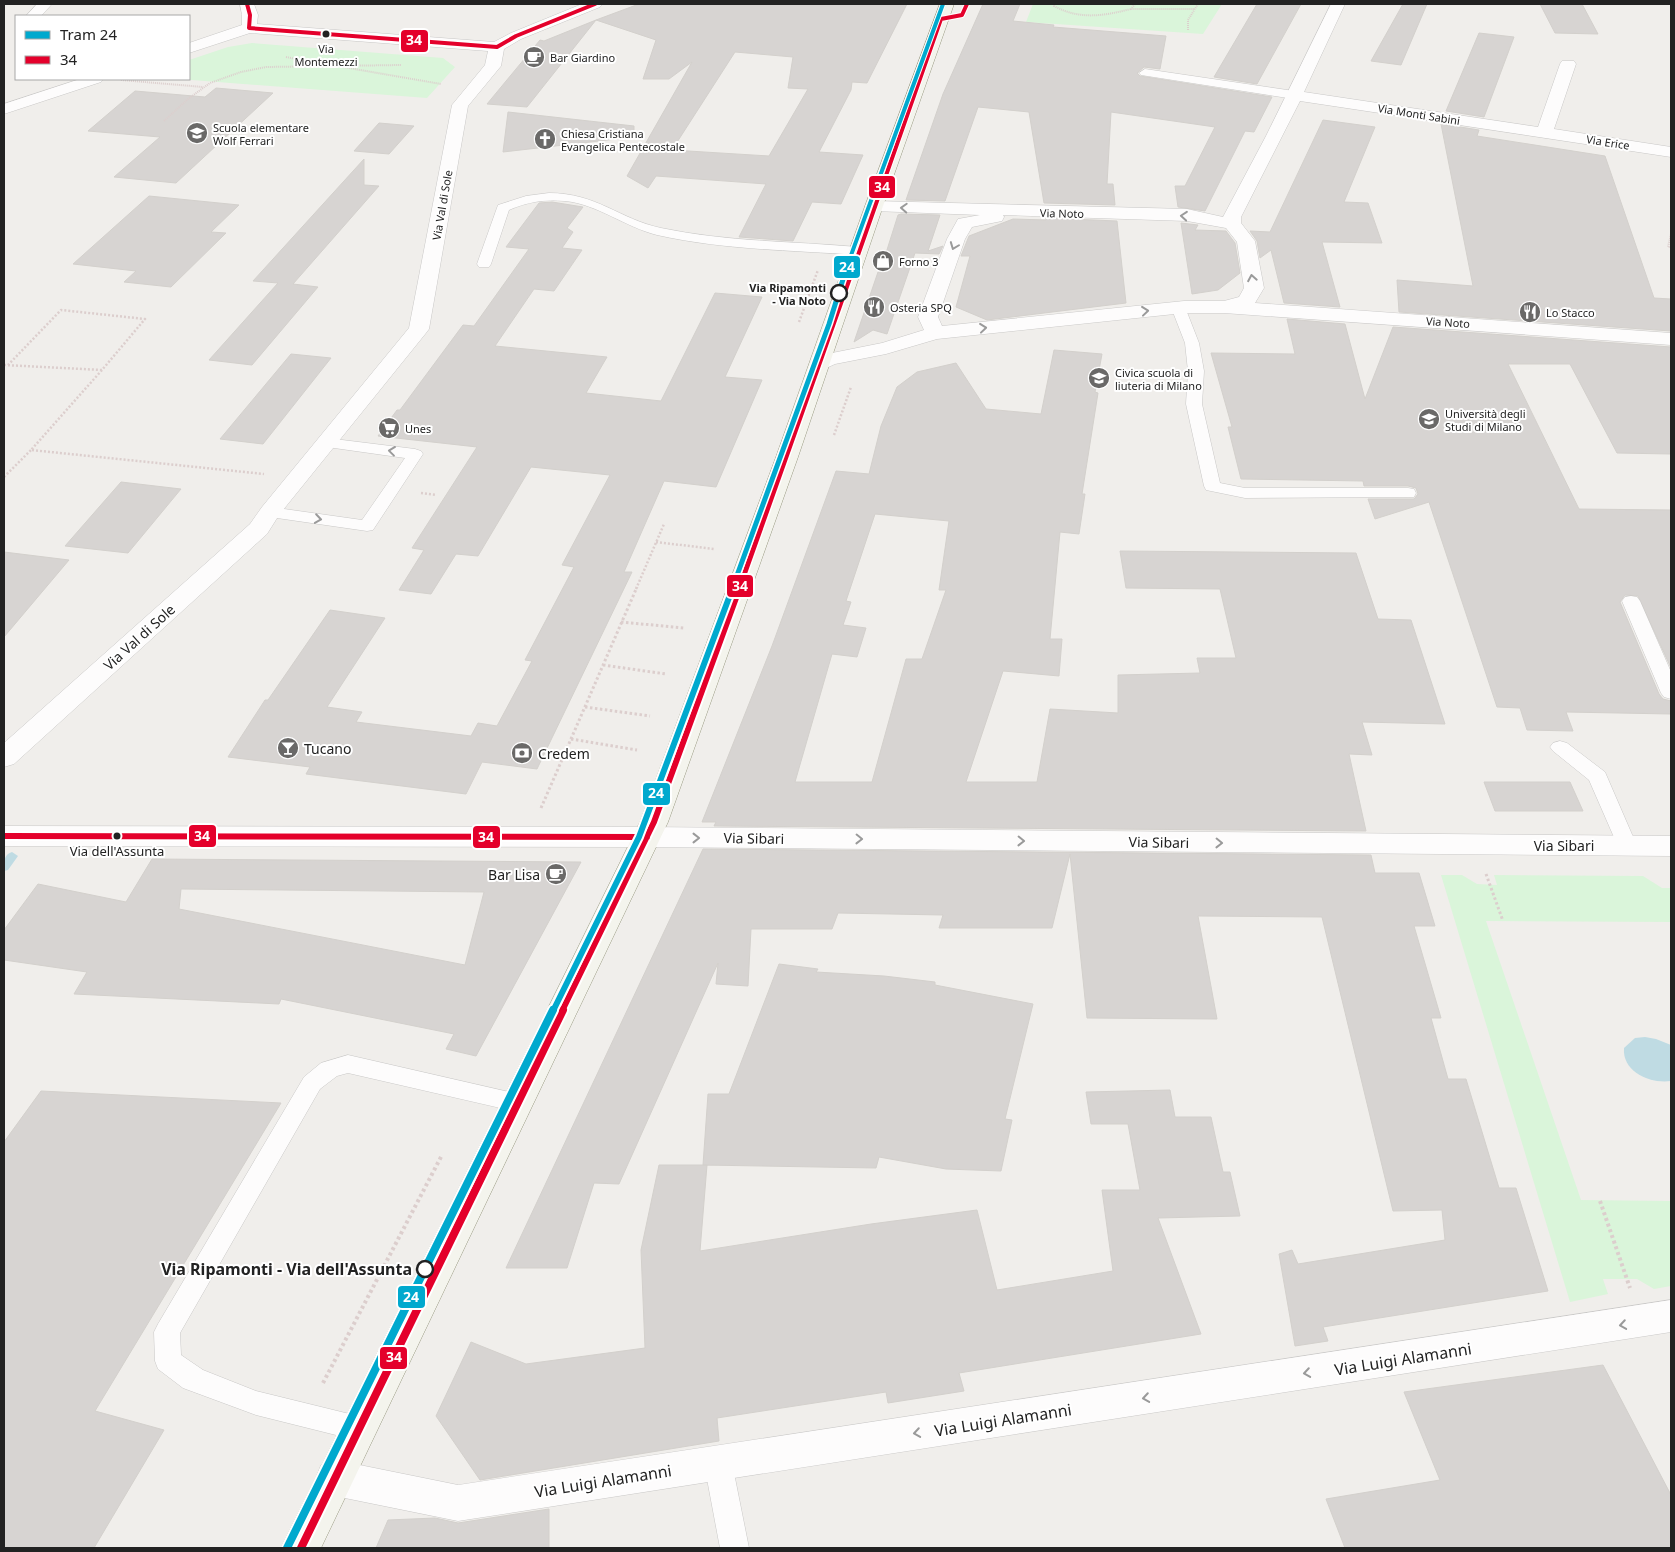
<svg xmlns="http://www.w3.org/2000/svg" width="1675" height="1552" font-family="'Noto Sans',sans-serif">
	<style>
		.park { fill: #daf5da }
		.water { fill: #bfdbe3 }
		.lines { fill: none; stroke-linecap: round; stroke-linejoin: round }
		.stream { fill: #bfdbe3; fill-rule: evenodd }
		.building { fill: #d7d4d2; stroke: #d3d0cc; fill-rule: evenodd }
		.lane-casing { stroke: #c9c8c7; stroke-width: 1 }
		.street-casing { stroke: #c9c8c7; stroke-width: 1 }
		.secondary-casing { stroke: #999a82; stroke-width: 1 }
		.path-far3 { stroke: #dccecd; stroke-width: 2; stroke-dasharray: 1 1; stroke-linecap: butt }
		.path-far2 { stroke: #dccecd; stroke-width: 2.5; stroke-dasharray: 2 2; stroke-linecap: butt }
		.path-far1 { stroke: #dccecd; stroke-width: 3; stroke-dasharray: 2.5 2.5; stroke-linecap: butt }
		.path { stroke: #dccecd; stroke-width: 4; stroke-dasharray: 3 3; stroke-linecap: butt }
		.lane { fill: #fdfcfc; fill-rule: evenodd }
		.street { fill: #fdfcfc; fill-rule: evenodd }
		.secondary { fill: #f4f4ed; fill-rule: evenodd }
		.bus-1-far3-casing { stroke: #fff; stroke-width: 6 }
		.bus-1-far2-casing { stroke: #fff; stroke-width: 8 }
		.bus-1-far1-casing { stroke: #fff; stroke-width: 10 }
		.bus-1-casing { stroke: #fff; stroke-width: 12 }
		.bus-1-far3 { stroke: #e4002b; stroke-width: 4 }
		.bus-1-far2 { stroke: #e4002b; stroke-width: 5 }
		.bus-1-far1 { stroke: #e4002b; stroke-width: 6 }
		.bus-1 { stroke: #e4002b; stroke-width: 8 }
		.tram-1-far3-casing { stroke: #fff; stroke-width: 6 }
		.tram-1-far2-casing { stroke: #fff; stroke-width: 8 }
		.tram-1-far1-casing { stroke: #fff; stroke-width: 10 }
		.tram-1-casing { stroke: #fff; stroke-width: 12 }
		.tram-1-far3 { stroke: #00a9ce; stroke-width: 4 }
		.tram-1-far2 { stroke: #00a9ce; stroke-width: 5 }
		.tram-1-far1 { stroke: #00a9ce; stroke-width: 6 }
		.tram-1 { stroke: #00a9ce; stroke-width: 8 }
		.oneway { stroke: #9a9a9a }
		.bus-dot { fill: #222; stroke: #fff; stroke-width: 2 }
		.stop-dot { fill: #fff; stroke: #222; stroke-width: 2.5 }
		.labels { text-anchor: middle; dominant-baseline: central; stroke-width: 4; stroke-linejoin: round; paint-order: stroke }
		.far-bus-label { font-size: 11px; fill: #222; stroke: #fff }
		.far-poi-label { font-size: 11px; fill: #222; stroke: #fff; text-anchor: start }
		.far-street-label { font-size: 11px; fill: #222; stroke: #fff }
		.far-stop-label { font-size: 11px; font-weight: bold; fill: #222; stroke: #fff; text-anchor: end }
		.bus-label { font-size: 13px; fill: #222; stroke: #fff }
		.street-label { font-size: 14px; fill: #222; stroke: #fff }
		.poi-label { font-size: 14px; fill: #222; stroke: #fff; text-anchor: start }
		.near-stop-label { font-size: 16px; font-weight: bold; fill: #222; stroke: #fff; text-anchor: end }
		.near-street-label { font-size: 16px; fill: #222; stroke: #fff }
		.line-badge { stroke: #fff; stroke-width: 2 }
		.badge-label { font-size: 14px; text-anchor: middle; font-weight: bold; fill: #fff }
	</style>
	<rect width="100%" height="100%" fill="#f0eeeb"/>
	<path class="park" d="M1033,4H1222L1203,34L1026,22Z
		M252,43L443,58L455,67L427,98L179,79H189V60L228,47Z
		M1441,875H1462L1477,884L1497,885L1494,875L1643,876L1662,888H1671V922L1486,921L1581,1200L1671,1201V1286L1654,1289L1637,1279H1603L1608,1294L1570,1302Z"/>
	<path class="water" d="M1645,1037L1656,1039L1671,1045V1081C1650,1084 1622,1072 1624,1048L1635,1038Z"/>
	<g class="lines">
		<path class="stream" d="M12,852L18,856L8,870L4,871C4,863 3,855 12,852Z"/>
	</g>
	<path class="building" d="M639,4H907L867,83L852,82L851,90L819,152L863,155L841,204L812,202L793,241L739,237L766,184L656,176L648,188L627,176L692,62L669,79H643L656,40L596,20ZM735,52L793,57L788,88L808,89L769,156L672,150Z
		M983,4H1020L1013,21L1054,25L1053,27L1166,36L1160,69L1144,67L1137,73L1140,76L1272,97L1254,132L1245,131L1205,211L1178,207L1175,186H1185L1215,127L1111,112L1107,184H1113L1115,205L1044,203L1029,112L978,107L945,201L906,200L943,94Z
		M1257,4H1301L1257,84L1214,77Z
		M1403,4H1427L1401,65L1371,61Z
		M1540,4H1582L1598,34L1555,33Z
		M596,20L527,107L487,104L540,40L544,41Z
		M1479,33L1514,37L1484,117L1446,111Z
		M216,88L273,93L176,183L114,177L160,137L88,131L135,91L205,97Z
		M508,112L634,126V137L503,152Z
		M1323,120L1375,127L1344,202L1368,203L1382,243L1322,242L1340,307L1284,303L1271,250L1260,258L1257,241L1250,231L1270,232Z
		M379,123L414,126L389,154L354,151Z
		M1441,124L1479,130L1477,136L1605,156L1654,298L1671,299V331L1399,312L1397,280L1473,286Z
		M364,159V185L379,186L293,284L318,287L252,365L209,360L278,283L253,281Z
		M149,196L239,205L211,232L226,233L171,287L124,282L136,271L73,264Z
		M552,202L583,207L567,228L573,232L562,248L582,250L554,291L534,289L495,346L607,357L586,393L661,401L715,293L762,297L725,377L762,380L716,487L664,481L624,572H632L537,769L482,762L466,794L306,774L310,767L228,757L265,700H268L330,610L385,618L327,707L362,712L356,722L471,736L478,723L497,726L532,661L525,660L574,567L562,565L610,475L531,467L478,556L456,554L431,594L399,590L424,550L412,548L477,447L378,436L397,410H400L463,325L474,326L529,249L506,247L539,203Z
		M901,214L940,215L928,251L943,246L939,254L915,253L887,334L873,330L854,342L878,272H880L898,215Z
		M1046,218L1117,221L1126,303L987,320L956,307L970,256H961L969,236L1013,219L1046,220Z
		M1181,223L1198,225L1195,230L1226,231L1235,243L1240,273L1218,290L1192,294Z
		M1287,319L1345,324L1365,399L1393,327L1671,347V454L1617,453L1570,364H1508L1579,509L1671,510V668L1638,596L1625,595L1620,602L1659,694L1663,699L1671,701V714L1566,712L1573,731L1527,730L1520,708L1497,707L1429,502L1375,519L1368,499H1414L1418,494L1416,488L1408,486H1364L1363,481L1241,479L1228,427H1232L1211,353L1295,354Z
		M1054,350L1102,354L1095,392L1098,393L1082,494H1085L1079,534L1060,532L1050,639H1062L1059,676L1003,671L966,782H1037L1050,709L1118,713V675L1200,673L1197,658H1236L1220,589L1126,588L1120,551L1356,553L1378,619L1411,620L1445,724L1362,722L1372,755L1349,754L1366,831L714,826L716,822H702L772,646L836,471L869,474L881,426L897,387L917,372L956,363L986,409L1041,414ZM875,514L949,521L939,590H946L922,659H906L872,782H795L832,654L857,657L866,628L843,625L851,602L846,601Z
		M291,354L331,358L263,444L220,439Z
		M121,482L181,489L128,553L65,546Z
		M4,552L69,560L4,637Z
		M1484,782H1570L1583,811H1495Z
		M703,849L1371,855L1375,873H1419L1435,926H1414L1441,1018H1431L1448,1079H1466L1499,1188H1516L1548,1291L1323,1327L1328,1341L1295,1346L1279,1254L1292,1250L1298,1264L1445,1240L1442,1210L1393,1211L1322,917L1198,916L1217,1019L1087,1018L1070,854L1052,928H939L943,915L838,913L832,929H751L748,986L716,984L718,963L619,1184L594,1183L567,1268H506Z
		M152,859L581,862L476,1056L446,1049L454,1034L281,999L279,1004L74,994L87,972L4,960V930L38,884L126,902ZM181,889L484,892L465,965L179,909Z
		M779,964L818,969L816,972L884,976L935,982V985L1033,1004L1005,1119L1012,1120L1001,1171L946,1169L879,1157L876,1168L703,1165L708,1094H729Z
		M1170,1090L1175,1117H1211L1223,1172H1230L1240,1216L1158,1218L1201,1334L959,1373L964,1391L888,1403L886,1392L717,1418L719,1441L480,1480L436,1416L471,1342L526,1364L645,1348L641,1250L659,1165H707L700,1251L871,1224L977,1210L997,1290L1113,1271L1102,1190H1140L1128,1124H1091L1086,1092Z
		M41,1091L281,1103L95,1411L164,1430L94,1548H4V1142Z
		M1603,1365L1671,1495V1548H1345L1326,1499L1440,1480L1404,1392Z
		M549,1509V1548H376L388,1520L435,1518L458,1523Z"/>
	<g class="lines">
		<g class="lane-casing">
			<path id="lane" d="M1145,69L1294,91L1300,95L1294,99L1141,75L1139,73Z
				M549,193C597,193 619,219 661,228C728,242 791,241 858,247L865,251L858,255C791,250 724,250 657,235C625,227 597,204 565,201C545,199 527,202 509,210L491,264L489,267H479L477,264L498,205L526,196Z
				M1178,303L1183,304L1185,307L1199,343L1204,371L1202,404L1220,483L1245,488H1408L1414,489L1416,493L1414,497L1245,498L1206,490L1204,486L1186,404L1188,371L1185,343L1171,307L1173,304Z
				M326,438L415,449L421,451L423,454L373,530L367,531L270,517L264,516L262,512L264,508L270,507L362,520L405,458L320,446L318,443L320,440Z
				M1631,596L1637,597L1640,601L1671,672V699L1664,697L1661,693L1622,601L1625,597Z
				M1560,741L1567,743L1605,772L1637,846L1634,851L1627,853L1620,851L1589,780L1553,751L1550,747L1553,743Z
				M348,1055L518,1094L526,1096L530,1103L526,1110L518,1112L348,1073L337,1076L320,1089L180,1333L181,1355L203,1370L256,1391L370,1419L374,1428L370,1437L360,1441L256,1415L183,1388L158,1369L155,1361L154,1332L158,1324L304,1077L321,1063Z
				M718,1450L728,1454L732,1463L749,1548H720L704,1463L708,1454Z"/>
		</g>
		<g class="street-casing">
			<path id="street" d="M37,4H52L41,16H26Z
				M240,4H254L258,15L257,24L494,42L511,33L582,4H602L600,7L521,39L504,49L501,66L468,106L429,329L426,333L279,515L267,534L14,764L4,767V743L250,524L262,507L409,328L452,105L485,65L488,51L250,33L189,53V43L242,25V15Z
				M1331,4H1345L1304,92L1538,127L1560,64L1562,61H1574L1576,64L1554,129L1671,147V157L1300,101L1241,217V223L1255,241L1264,288L1255,303L1671,333V345L1224,313H1184L937,339L886,354L835,364L820,371L813,369L810,365L822,355L882,343L924,330L918,317L947,239L958,219L980,215L874,211L868,210L865,206L868,202L874,201L1187,209L1223,217L1266,136ZM1003,215L1187,221L1226,228L1237,242L1244,288L1239,297L1224,301H1184L942,326L938,317L965,239L972,227L1002,221L1004,217Z
				M80,79H103L101,82L4,114V104Z
				M4,826L639,827L1671,836V856L639,847L4,846Z
				M1671,1300V1332L458,1521L335,1496L321,1491L316,1478L321,1465L335,1460L458,1485Z"/>
		</g>
		<g class="secondary-casing">
			<path id="secondary" d="M940,4H954L883,206L798,457L668,822L321,1548H281L640,822L776,457L865,206Z"/>
		</g>
		<path class="path-far3" d="M1055,4L1054,6C1080,20 1103,16 1131,9
			M1135,4L1131,9H1195
			M1188,30V20L1198,4
			M286,57L322,64
			M343,67L441,84
			M121,80L203,87
			M164,121L188,99L210,83L241,72L266,67L401,65
			M1671,234L1668,247H1671"/>
		<path class="path-far2" d="M799,322L818,270
			M4,365L102,370L145,319L61,310L8,365
			M102,370L31,450L264,474
			M834,435L851,387
			M4,477L31,450
			M421,493L436,495
			M656,542L714,549
			M636,589L664,524"/>
		<path class="path-far1" d="M621,622L684,628
			M603,665L666,674
			M585,707L650,716
			M571,739L637,750
			M541,808L637,587
			M1486,874L1503,921"/>
		<path class="path" d="M1600,1201L1630,1288
			M323,1383L442,1155"/>
		<use href="#lane" class="lane"/>
		<use href="#street" class="street"/>
		<use href="#secondary" class="secondary"/>
		<g class="bus-1-far3-casing">
			<path id="bus-1-far3" d="M247,4L250,15L249,28L497,47L516,36L595,4
				M857,258L941,19L962,15L967,4"/>
		</g>
		<g class="bus-1-far2-casing">
			<path id="bus-1-far2" d="M739,589L857,257"/>
		</g>
		<g class="bus-1-far1-casing">
			<path id="bus-1-far1" d="M4,836L647,837
				M562,1011L654,822L740,587"/>
		</g>
		<g class="bus-1-casing">
			<path id="bus-1" d="M301,1548L563,1010"/>
		</g>
		<use href="#bus-1-far3" class="bus-1-far3"/>
		<use href="#bus-1-far2" class="bus-1-far2"/>
		<use href="#bus-1-far1" class="bus-1-far1"/>
		<use href="#bus-1" class="bus-1"/>
		<g class="tram-1-far3-casing">
			<path id="tram-1-far3" d="M850,258L943,4"/>
		</g>
		<g class="tram-1-far2-casing">
			<path id="tram-1-far2" d="M732,589L829,324L850,257"/>
		</g>
		<g class="tram-1-far1-casing">
			<path id="tram-1-far1" d="M553,1011L639,837L733,587"/>
		</g>
		<g class="tram-1-casing">
			<path id="tram-1" d="M287,1548L553,1010"/>
		</g>
		<use href="#tram-1-far3" class="tram-1-far3"/>
		<use href="#tram-1-far2" class="tram-1-far2"/>
		<use href="#tram-1-far1" class="tram-1-far1"/>
		<use href="#tram-1" class="tram-1"/>
	</g>
	<defs><path id="oneway-chevron" d="M-2-3.5L2.5 0L-2 3.5" fill="none" stroke-width="1.6" stroke-linecap="round" stroke-linejoin="round" transform="scale(1.25)"/></defs>
	<g class="oneway">
		<use href="#oneway-chevron" transform="translate(904 208) rotate(-177)"/>
		<use href="#oneway-chevron" transform="translate(1184 216) rotate(-175)"/>
		<use href="#oneway-chevron" transform="translate(954 246) rotate(111)"/>
		<use href="#oneway-chevron" transform="translate(1252 278) rotate(-100)"/>
		<use href="#oneway-chevron" transform="translate(1145 311) rotate(-6)"/>
		<use href="#oneway-chevron" transform="translate(983 328) rotate(-6)"/>
		<use href="#oneway-chevron" transform="translate(392 451) rotate(-173)"/>
		<use href="#oneway-chevron" transform="translate(318 519) rotate(8)"/>
		<use href="#oneway-chevron" transform="translate(696 838)"/>
		<use href="#oneway-chevron" transform="translate(859 839) rotate(1)"/>
		<use href="#oneway-chevron" transform="translate(1021 841) rotate(1)"/>
		<use href="#oneway-chevron" transform="translate(1219 843) rotate(1)"/>
		<use href="#oneway-chevron" transform="translate(1623 1325) rotate(171)"/>
		<use href="#oneway-chevron" transform="translate(1307 1373) rotate(171)"/>
		<use href="#oneway-chevron" transform="translate(1146 1398) rotate(171)"/>
		<use href="#oneway-chevron" transform="translate(917 1433) rotate(171)"/>
	</g>
	<defs>
		<g id="cafe-disc" transform="scale(1.125)"><circle r="9.5" fill="#6a6968" stroke="#fff"/><path d="M-5.5-4.5H6V0H3Q3 3.5 0 3.5H-2.5Q-5.5 3.5-5.5 0ZM3-3.2v2h1.7v-2ZM-6 4.5H4V6H-6Z" fill="#fff"/></g>
		<g id="school-disc" transform="scale(1.125)"><circle r="9.5" fill="#6a6968" stroke="#fff"/><path d="M0-5L7-2L0 1L-7-2ZM-4 1L0 2.5L4 1V4Q0 6-4 4Z" fill="#fff"/></g>
		<g id="church-disc" transform="scale(1.125)"><circle r="9.5" fill="#6a6968" stroke="#fff"/><path d="M-1.2-6h2.4v3.5h3.3v2.4h-3.3V6h-2.4V-.1h-3.3v-2.4h3.3Z" fill="#fff"/></g>
		<g id="shop-disc" transform="scale(1.125)"><circle r="9.5" fill="#6a6968" stroke="#fff"/><path d="M-5-2.5h2.3a2.7 3.5 0 0 1 5.4 0H5L5.5 6h-11ZM-1.5-2.5h3a1.5 2.3 0 0 0-3 0Z" fill="#fff"/></g>
		<g id="restaurant-disc" transform="scale(1.125)"><circle r="9.5" fill="#6a6968" stroke="#fff"/><path d="M-5-6h1v4h1v-4h1v4h1v-4h1v5L-1.5 .5V6h-2V.5L-5-1ZM5-6V6H3V1.5H1.5Q1.5-4 5-6Z" fill="#fff"/></g>
		<g id="university-disc" transform="scale(1.125)"><circle r="9.5" fill="#6a6968" stroke="#fff"/><path d="M0-5L7-2L0 1L-7-2ZM-4 1L0 2.5L4 1V4Q0 6-4 4Z" fill="#fff"/></g>
		<g id="supermarket-disc" transform="scale(1.125)"><circle r="9.5" fill="#6a6968" stroke="#fff"/><path d="M-6-5.5h2.5l.6 2H6L4.5 2H-2.5L-4.4-4H-6ZM-1.5 3.2a1.3 1.3 0 1 0 .1 0ZM3 3.2a1.3 1.3 0 1 0 .1 0Z" fill="#fff"/></g>
		<g id="bar-disc" transform="scale(1.125)"><circle r="9.5" fill="#6a6968" stroke="#fff"/><path d="M-6-5H6L.8 .8V4.5H3.5V6h-7V4.5H-.8V.8Z" fill="#fff"/></g>
		<g id="bank-disc" transform="scale(1.125)"><circle r="9.5" fill="#6a6968" stroke="#fff"/><path d="M-6-4H6V4H-6ZM0-2.3a2.3 2.3 0 1 0 0 4.6a2.3 2.3 0 1 0 0-4.6Z" fill="#fff"/></g>
	</defs>
	<g fill-rule="evenodd">
		<use href="#cafe-disc" x="534" y="57"/>
		<use href="#school-disc" x="197" y="133"/>
		<use href="#church-disc" x="545" y="139"/>
		<use href="#shop-disc" x="883" y="261"/>
		<use href="#restaurant-disc" x="874" y="307"/>
		<use href="#restaurant-disc" x="1530" y="312"/>
		<use href="#school-disc" x="1099" y="378"/>
		<use href="#university-disc" x="1429" y="419"/>
		<use href="#supermarket-disc" x="389" y="428"/>
		<use href="#bar-disc" x="288" y="748"/>
		<use href="#bank-disc" x="522" y="753"/>
		<use href="#cafe-disc" x="556" y="874"/>
	</g>
	<g class="bus-dot">
		<circle cx="326" cy="34" r="4.5"/>
		<circle cx="117" cy="836" r="4.5"/>
	</g>
	<g class="stop-dot">
		<circle cx="839" cy="293" r="8"/>
		<circle cx="425" cy="1269" r="8"/>
	</g>
	<g class="labels">
		<g class="far-bus-label">
			<text x="326" y="48">Via<tspan x="326" dy="13">Montemezzi</tspan></text>
		</g>
		<g class="far-poi-label">
			<text x="550" y="57">Bar Giardino</text>
			<text x="213" y="127">Scuola elementare<tspan x="213" dy="13">Wolf Ferrari</tspan></text>
			<text x="561" y="133">Chiesa Cristiana<tspan x="561" dy="13">Evangelica Pentecostale</tspan></text>
			<text x="899" y="261">Forno 3</text>
			<text x="890" y="307">Osteria SPQ</text>
			<text x="1546" y="312">Lo Stacco</text>
			<text x="1115" y="372">Civica scuola di<tspan x="1115" dy="13">liuteria di Milano</tspan></text>
			<text x="1445" y="413">Università degli<tspan x="1445" dy="13">Studi di Milano</tspan></text>
			<text x="405" y="428">Unes</text>
		</g>
		<g class="far-street-label">
			<text transform="translate(1419 114) rotate(9)">Via Monti Sabini</text>
			<text transform="translate(1608 142) rotate(9)">Via Erice</text>
			<text transform="translate(442 205) rotate(-80)">Via Val di Sole</text>
			<text transform="translate(1062 213) rotate(1)">Via Noto</text>
			<text transform="translate(1448 322) rotate(4)">Via Noto</text>
		</g>
		<g class="far-stop-label">
			<text x="826" y="287">Via Ripamonti<tspan x="826" dy="13">- Via Noto</tspan></text>
		</g>
		<g class="bus-label">
			<text x="117" y="851">Via dell'Assunta</text>
		</g>
		<g class="street-label">
			<text transform="translate(139 637) rotate(-42)">Via Val di Sole</text>
			<text transform="translate(754 838) rotate(1)">Via Sibari</text>
			<text transform="translate(1159 842) rotate(1)">Via Sibari</text>
			<text x="1564" y="845">Via Sibari</text>
		</g>
		<g class="poi-label">
			<text x="304" y="748">Tucano</text>
			<text x="538" y="753">Credem</text>
			<text x="540" y="874" text-anchor="end">Bar Lisa</text>
		</g>
		<g class="near-stop-label">
			<text x="412" y="1269">Via Ripamonti - Via dell'Assunta</text>
		</g>
		<g class="near-street-label">
			<text transform="translate(1403 1359) rotate(-9)">Via Luigi Alamanni</text>
			<text transform="translate(1003 1420) rotate(-9)">Via Luigi Alamanni</text>
			<text transform="translate(603 1481) rotate(-9)">Via Luigi Alamanni</text>
		</g>
	</g>
	<g class="line-badge">
		<rect x="400" y="29" width="29" height="24" rx="5" fill="#e4002b"/>
		<rect x="868" y="175" width="28" height="24" rx="5" fill="#e4002b"/>
		<rect x="833" y="255" width="28" height="24" rx="5" fill="#00a9ce"/>
		<rect x="726" y="574" width="28" height="24" rx="5" fill="#e4002b"/>
		<rect x="642" y="782" width="29" height="24" rx="5" fill="#00a9ce"/>
		<rect x="188" y="824" width="29" height="24" rx="5" fill="#e4002b"/>
		<rect x="472" y="825" width="29" height="24" rx="5" fill="#e4002b"/>
		<rect x="397" y="1285" width="29" height="24" rx="5" fill="#00a9ce"/>
		<rect x="379" y="1346" width="29" height="24" rx="5" fill="#e4002b"/>
	</g>
	<g class="badge-label">
		<text x="414" y="45">34</text>
		<text x="882" y="192">34</text>
		<text x="847" y="272">24</text>
		<text x="740" y="591">34</text>
		<text x="656" y="798">24</text>
		<text x="202" y="841">34</text>
		<text x="486" y="842">34</text>
		<text x="411" y="1302">24</text>
		<text x="394" y="1362">34</text>
	</g>
	<rect width="1675" height="1552" fill="none" stroke="#222222" stroke-width="10"/>
	<rect x="15" y="15" width="175" height="65" fill="#ffffff" stroke="#a7a7a7"/>
	<rect x="25" y="31" width="25" height="8" fill="#00a9ce" stroke="#a7a7a7"/>
	<text x="60" y="40" font-size="15" fill="#222222">Tram 24</text>
	<rect x="25" y="56" width="25" height="8" fill="#e4002b" stroke="#a7a7a7"/>
	<text x="60" y="65" font-size="15" fill="#222222">34</text>
</svg>
